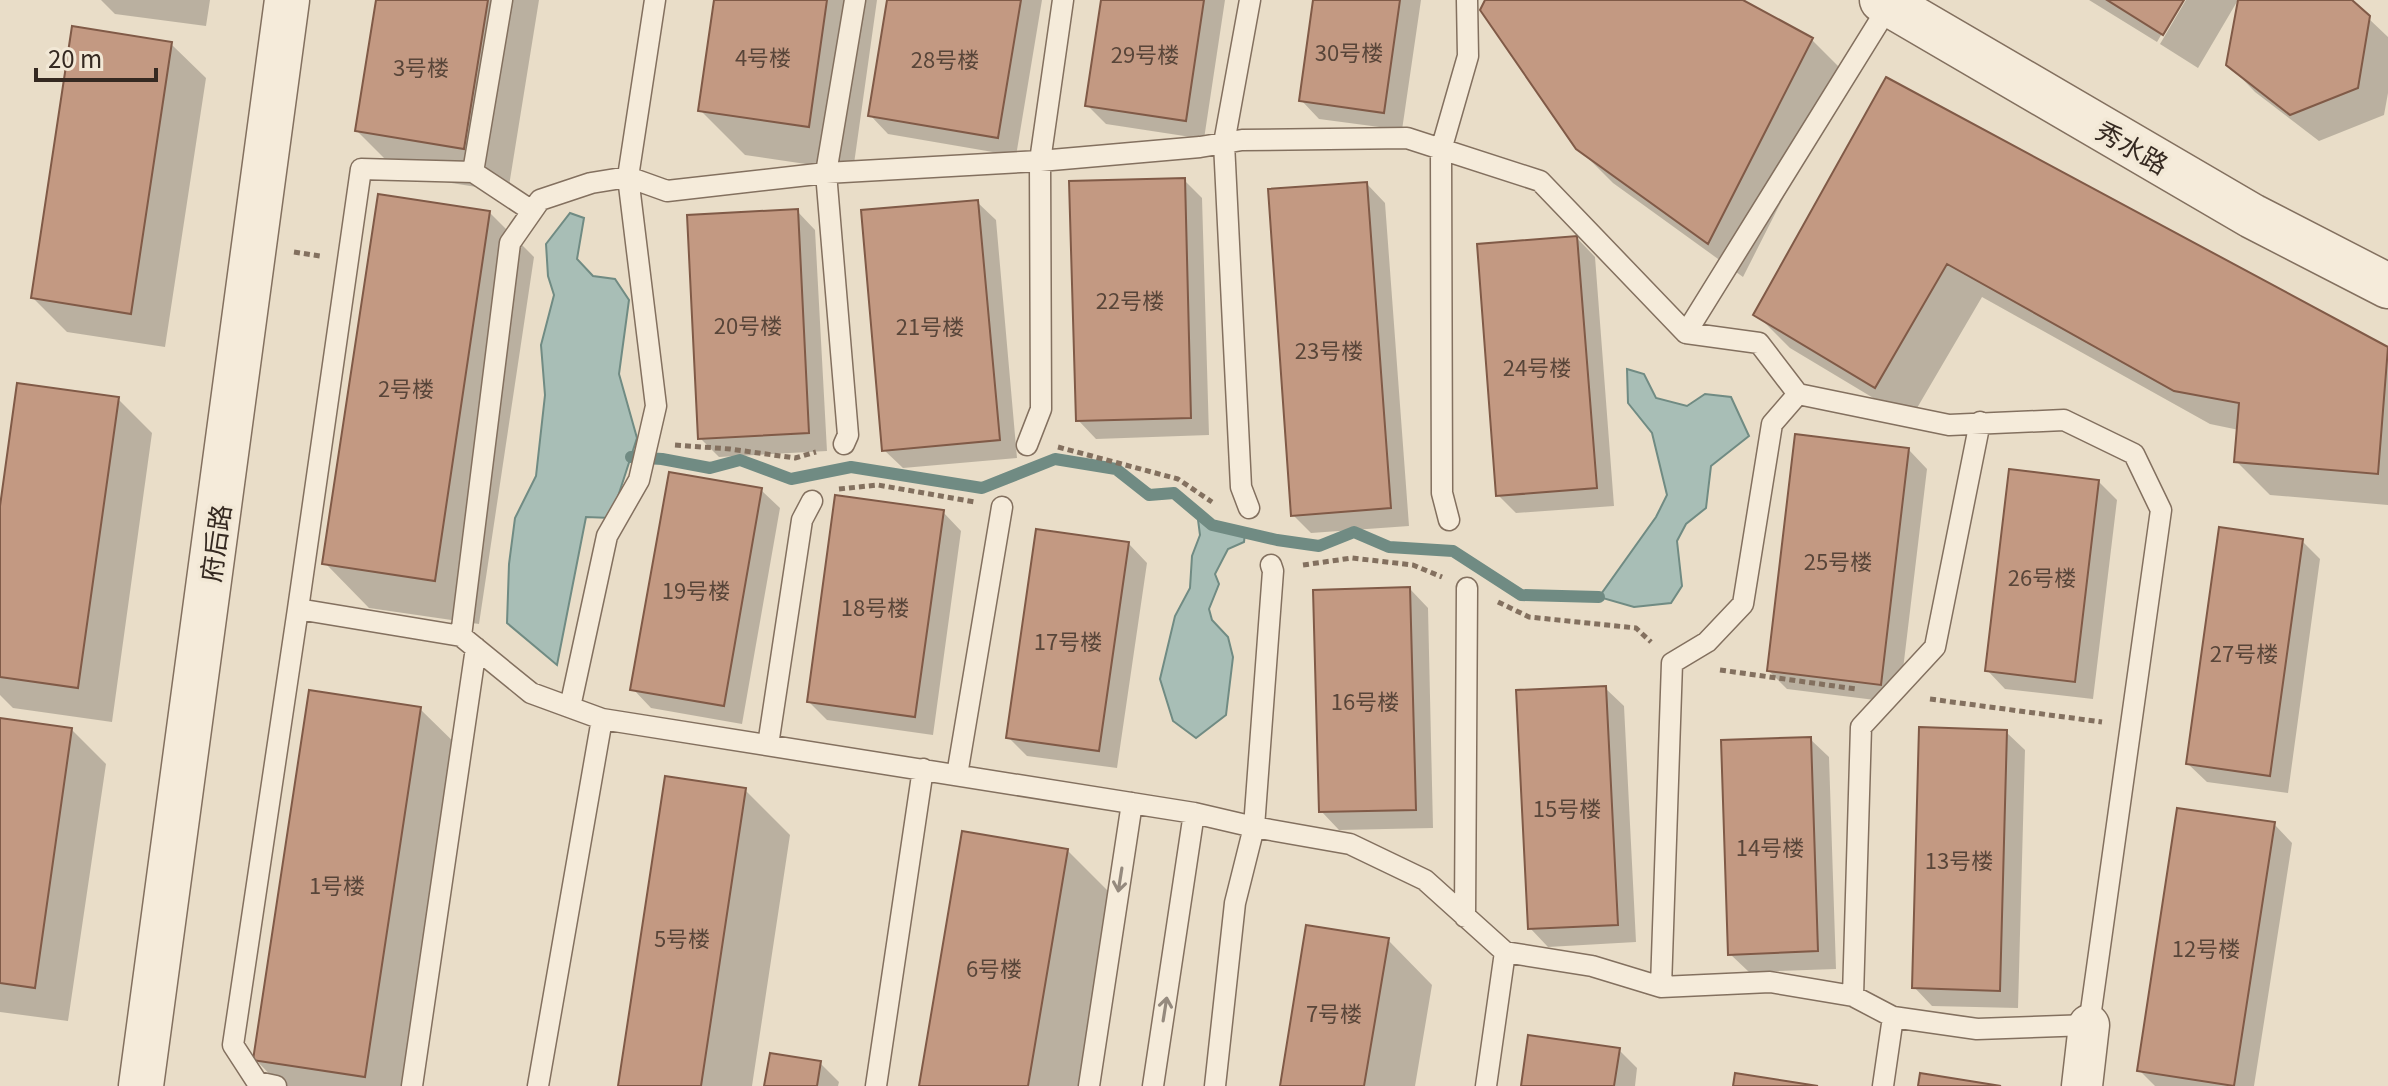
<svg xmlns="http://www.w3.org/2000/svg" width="2388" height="1086" font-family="Georgia,'Noto Sans SC',serif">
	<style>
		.water { fill: #a8beb6; stroke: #708b83; stroke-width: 2 }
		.shadow { fill: #0003 }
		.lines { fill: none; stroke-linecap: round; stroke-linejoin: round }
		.stream { stroke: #708b83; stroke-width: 12 }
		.building { fill: #c39982; stroke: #805a47; stroke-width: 2 }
		.service-casing { stroke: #83705f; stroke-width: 23 }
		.minor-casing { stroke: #83705f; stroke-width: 43 }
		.tertiary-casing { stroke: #83705f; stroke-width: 47 }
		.path { stroke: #83705f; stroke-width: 5; stroke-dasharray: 6 4; stroke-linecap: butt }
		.service { stroke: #f5ebda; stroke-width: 20 }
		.minor { stroke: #f5ebda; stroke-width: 40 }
		.tertiary { stroke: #f5ebda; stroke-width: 44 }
		.oneway { stroke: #958a7e }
		.labels { text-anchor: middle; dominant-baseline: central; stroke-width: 7; stroke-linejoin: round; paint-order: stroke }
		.number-label { font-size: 22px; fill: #584539 }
		.street-label { font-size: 26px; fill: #352921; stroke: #f2e8d6 }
	</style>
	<rect width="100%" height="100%" fill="#e9ddc8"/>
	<path class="water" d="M570,213L584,218L577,259L593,276L615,279L629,300L619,374L637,438L611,518L586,517L557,665L507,623L509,564L515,518L536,476L545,395L541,345L554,295L548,276L546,244Z
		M1627,369L1644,374L1656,398L1687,406L1705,394L1731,397L1749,436L1711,466L1706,508L1686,524L1677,541L1682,586L1671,603L1634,607L1599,597L1656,517L1667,495L1652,433L1628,403Z
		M1197,512L1212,525L1245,533L1244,542L1228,549L1215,574L1219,584L1209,609L1212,620L1228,637L1233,657L1226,715L1196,738L1173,721L1160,679L1175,616L1190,588L1192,556L1200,535Z"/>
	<path class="shadow" d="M101,0H210L206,26L115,14Z
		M378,0H539L508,192L401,175L357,131Z
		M716,0H877L853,171L745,155L701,111Z
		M890,0H1042L1016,156L888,134L870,115Z
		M1103,0H1225L1204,139L1106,124L1087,105Z
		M1315,0H1421L1402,130L1319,119L1301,100Z
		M1487,0H1738L1812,40L1846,74L1743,277L1613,183L1578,148Z
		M2089,0H2182L2157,42Z
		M2186,0H2238L2198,68L2160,44Z
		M2240,0H2349L2388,37V93L2384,115L2319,141L2255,92L2228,64Z
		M171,44L206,78L165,347L67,332L33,298Z
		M1887,80L2388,350V505L2270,495L2236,461L2239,430L2210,424L1982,297L1910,420L1790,348L1756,314Z
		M1184,180L1202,198L1209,435L1096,439L1078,420Z
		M1367,184L1385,203L1409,526L1311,533L1293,515Z
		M977,202L996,220L1017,458L903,468L884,450Z
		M797,211L815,230L827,451L719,457L700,438Z
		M490,213L534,257L479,624L369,608L325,563Z
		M1577,238L1595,257L1614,506L1516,513L1498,495Z
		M118,399L152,433L112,722L13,708L0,695V520Z
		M1909,450L1927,469L1899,703L1787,689L1769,671Z
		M2099,482L2117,500L2093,699L2005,689L1987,670Z
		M761,490L780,508L742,724L651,708L633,689Z
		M943,512L961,531L933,735L827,720L809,702Z
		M2302,541L2320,559L2288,793L2207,782L2188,764Z
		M1129,544L1147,563L1117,768L1027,756L1008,737Z
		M1410,589L1428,608L1433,828L1339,830L1321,811Z
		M1605,688L1624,706L1636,942L1548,947L1530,928Z
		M420,709L465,753L414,1086H281L255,1059Z
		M0,720L72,730L106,764L68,1021L0,1012Z
		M2006,732L2025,750L2018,1008L1932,1006L1914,987Z
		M1810,739L1829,757L1836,969L1749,972L1730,954Z
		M745,790L790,835L752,1086H620Z
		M2274,824L2292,843L2254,1086H2155L2139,1070Z
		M1067,850L1112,895L1080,1086H921Z
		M1388,940L1432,985L1415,1086H1282Z
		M1619,1050L1637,1068L1635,1086H1523Z
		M820,1063L839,1082L838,1086H766Z"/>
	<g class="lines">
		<path class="stream" d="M631,457L662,459L710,468L740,460L791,479L851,467L982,488L1055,459L1116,469L1149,495L1174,493L1212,525L1277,540L1319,546L1354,532L1389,547L1453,551L1521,595L1599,597"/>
	</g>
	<path class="building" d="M376,0H488L464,149L355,131Z
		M714,0H827L809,127L698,111Z
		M887,0H1021L998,138L868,116Z
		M1101,0H1204L1186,121L1085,106Z
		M1313,0H1400L1384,113L1299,101Z
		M1485,0H1743L1813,38L1708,244L1576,149L1480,10Z
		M2107,0H2184L2163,35Z
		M2238,0H2352L2370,16L2358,88L2290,115L2226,65Z
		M72,26L172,42L131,314L31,298Z
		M1886,77L2388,347L2378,474L2234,462L2239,403L2174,391L1947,264L1875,388L1753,315Z
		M1185,178L1191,418L1076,421L1069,181Z
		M1367,182L1391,508L1291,516L1268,189Z
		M378,194L490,211L435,581L322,564Z
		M978,200L1000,440L882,451L861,210Z
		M798,209L809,433L698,439L687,215Z
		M1577,236L1597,488L1496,496L1477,244Z
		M17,383L119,397L78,688L0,677V506Z
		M1795,434L1909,448L1881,685L1767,671Z
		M2009,469L2099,480L2075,682L1985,671Z
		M669,472L762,488L724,706L630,690Z
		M835,495L944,510L915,717L807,702Z
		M2219,527L2303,539L2270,776L2186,764Z
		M1036,529L1129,542L1099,751L1006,738Z
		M1410,587L1416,810L1319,812L1313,590Z
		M1606,686L1618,925L1528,929L1516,690Z
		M309,690L421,707L365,1077L253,1060Z
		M0,718L72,728L35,988L0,983Z
		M1919,727L2007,730L2000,991L1912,988Z
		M1811,737L1818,951L1728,955L1721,740Z
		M665,776L746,788L701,1086H618Z
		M2177,808L2275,822L2234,1086L2137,1071Z
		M962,831L1068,849L1028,1086H919Z
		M1306,925L1389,938L1364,1086H1280Z
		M1528,1035L1620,1048L1614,1086H1521Z
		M770,1053L821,1061L817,1086H764Z
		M1735,1073L1818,1086H1733Z
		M1920,1073L2001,1086H1918Z"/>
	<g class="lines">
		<g class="service-casing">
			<path id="service" d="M1407,138L1540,181L1686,333L1759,343L1798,394L1949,425L2064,420L2134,454L2161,510L2089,1025L1977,1029L1893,1017L1853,996L1770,982L1661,987L1592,966L1505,952L1425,880L1350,844L1254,827L1194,813L602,719L531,693L461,636L510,243L540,200L591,183L628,177L667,191L826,173L1040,161L1200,147L1242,140Z
				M473,172L502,0
				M1686,333L1890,4
				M844,444L848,435L826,173L855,0
				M1027,445L1041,409L1040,161L1063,0
				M1249,508L1241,487L1224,143L1250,0
				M1449,520L1442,493L1441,150L1468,56L1467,0
				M298,609L361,169L473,172L532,211
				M570,707L607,536L639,480L656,406L628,177L655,0
				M768,745L802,520L812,501
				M957,775L1002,507
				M1465,917L1467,588
				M1661,987L1672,663L1707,642L1743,604L1772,424L1798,394
				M1853,996L1861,727L1935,647L1980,422
				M276,1086L257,1082L233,1045L298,609L461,636
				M412,1086L476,648
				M538,1086L602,719
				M876,1086L923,769
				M1089,1086L1132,803
				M1153,1086L1194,813
				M1215,1086L1235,903L1254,827L1273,571L1271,565
				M1486,1086L1505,952
				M1883,1086L1893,1017"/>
		</g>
		<g class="minor-casing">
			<path id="minor" d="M2082,1086L2089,1025"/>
		</g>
		<g class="tertiary-casing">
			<path id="tertiary" d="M1882,0L2252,216L2388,286
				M141,1086L287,0"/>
		</g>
		<path class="path" d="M294,252L320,256
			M675,445L730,449L795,458L816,452
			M1058,447L1178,479L1212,502
			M839,489L878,485L975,502
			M1303,565L1352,558L1413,565L1442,577
			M1498,602L1529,617L1636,628L1651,642
			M1720,670L1856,689
			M1930,699L2102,722"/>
		<use href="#service" class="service"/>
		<use href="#minor" class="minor"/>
		<use href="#tertiary" class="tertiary"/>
	</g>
	<defs><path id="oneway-shaft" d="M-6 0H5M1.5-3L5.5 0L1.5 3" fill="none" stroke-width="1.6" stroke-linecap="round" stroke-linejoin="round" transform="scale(2)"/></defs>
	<g class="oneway">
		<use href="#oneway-shaft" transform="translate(1120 880) rotate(99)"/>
		<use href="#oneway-shaft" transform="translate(1165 1009) rotate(-81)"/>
	</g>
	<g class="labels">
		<g class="number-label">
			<text x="1349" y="51">30号楼</text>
			<text x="1145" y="53">29号楼</text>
			<text x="763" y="56">4号楼</text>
			<text x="945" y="58">28号楼</text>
			<text x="421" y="66">3号楼</text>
			<text x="1130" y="299">22号楼</text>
			<text x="748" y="324">20号楼</text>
			<text x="930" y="325">21号楼</text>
			<text x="1329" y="349">23号楼</text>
			<text x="1537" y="366">24号楼</text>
			<text x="406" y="387">2号楼</text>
			<text x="1838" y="560">25号楼</text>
			<text x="2042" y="576">26号楼</text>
			<text x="696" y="589">19号楼</text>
			<text x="875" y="606">18号楼</text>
			<text x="1068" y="640">17号楼</text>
			<text x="2244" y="652">27号楼</text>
			<text x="1365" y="700">16号楼</text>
			<text x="1567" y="807">15号楼</text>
			<text x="1770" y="846">14号楼</text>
			<text x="1959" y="859">13号楼</text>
			<text x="337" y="884">1号楼</text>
			<text x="682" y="937">5号楼</text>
			<text x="2206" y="947">12号楼</text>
			<text x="994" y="967">6号楼</text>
			<text x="1334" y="1012">7号楼</text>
		</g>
		<g class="street-label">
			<text transform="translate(2133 146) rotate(30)">秀水路</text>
			<text transform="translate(214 543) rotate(-82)">府后路</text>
		</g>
	</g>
	<path d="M36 68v12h120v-12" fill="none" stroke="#352921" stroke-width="4"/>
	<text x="48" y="68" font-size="24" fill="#352921" stroke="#f2e8d6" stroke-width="6" paint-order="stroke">20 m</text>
</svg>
